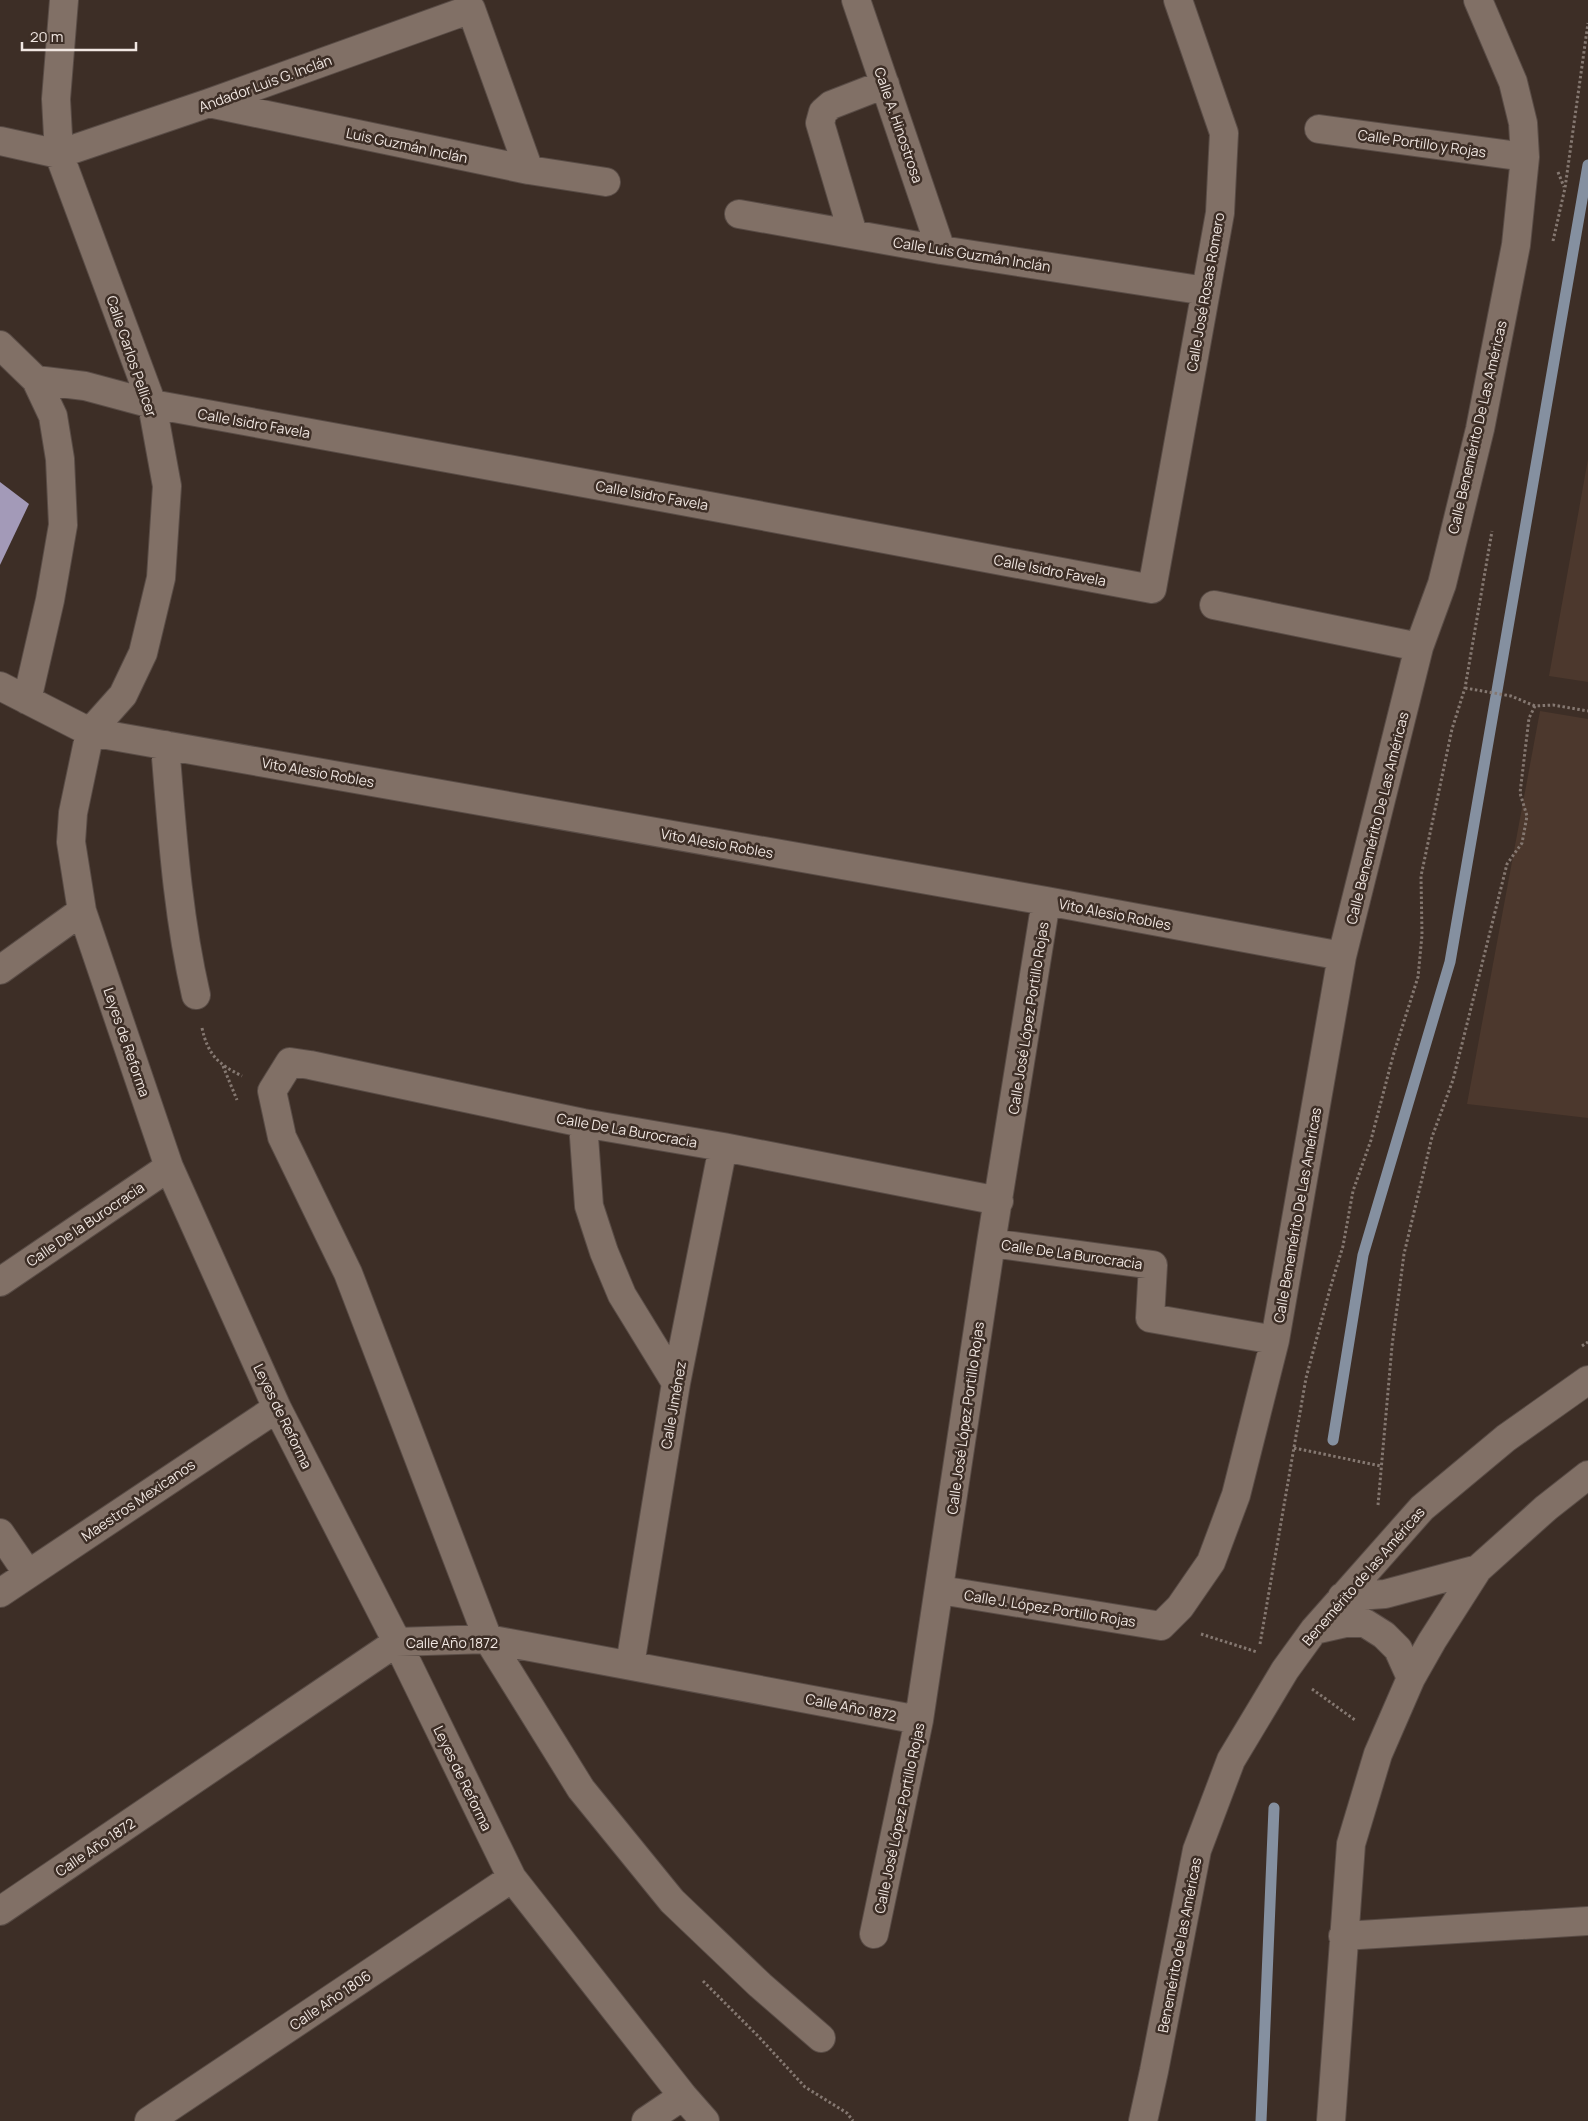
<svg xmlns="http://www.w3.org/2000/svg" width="1588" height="2121" font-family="Manrope,sans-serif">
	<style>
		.built { fill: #4c382d }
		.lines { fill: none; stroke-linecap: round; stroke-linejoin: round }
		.stream { stroke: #8590a0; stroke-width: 11 }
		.building { fill: #a39ab8 }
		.minor-casing { stroke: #594c46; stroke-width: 30 }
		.path { stroke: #857871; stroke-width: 3; stroke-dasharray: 2.5 2.5; stroke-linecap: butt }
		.minor { stroke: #817066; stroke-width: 28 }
		.labels { text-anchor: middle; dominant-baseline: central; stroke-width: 5; stroke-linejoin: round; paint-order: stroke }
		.street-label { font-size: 14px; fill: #f1e7e2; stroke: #3d2e26 }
	</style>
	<rect width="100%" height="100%" fill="#3d2e26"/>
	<path class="built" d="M1588,459V682L1549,676Z
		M1540,711L1588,719V1118L1467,1104Z"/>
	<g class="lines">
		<path class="stream" d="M1333,1440L1363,1255L1450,962L1588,165
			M1261,2121L1274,1808"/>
	</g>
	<path class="building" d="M0,482L29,504L0,565Z"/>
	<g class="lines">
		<g class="minor-casing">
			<path id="minor" d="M64,0L56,99L59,154L152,404L167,486L161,578L143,653L123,695L90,732L73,813L71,842L82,911L169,1167L277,1408L397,1642L512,1878L683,2096L705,2121
				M856,0L941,250
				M209,103L529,170L606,182
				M1319,129L1525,157
				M0,141L59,154L209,103L471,9L529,170
				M739,214L941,250L1206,291
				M853,234L820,123L823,112L831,105L885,84
				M0,345L36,380L85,386L152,404L666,498L1152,589L1220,213L1224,133L1178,0
				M1214,605L1419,647
				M0,686L90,732L1046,901L1342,956
				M27,700L50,600L63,525L60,459L53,416L36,380
				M165,745C172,829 177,913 196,995
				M0,970L82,911
				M583,1123L589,1206L604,1252L622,1295L676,1383
				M991,1243L1153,1265L1150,1318L1275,1340
				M0,1282L169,1167
				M0,1533L28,1574
				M940,1590L1161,1626L1180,1607L1211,1562L1236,1495L1275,1340L1342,956L1419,647L1442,584L1480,429L1516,245L1525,157L1523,123L1513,82L1478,0
				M0,1593L277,1408
				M1342,1597L1385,1594L1478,1569
				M1314,1630L1345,1623H1365L1384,1635L1398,1649L1411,1678
				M630,1665L676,1383L723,1147
				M0,1911L397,1642L488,1639L919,1720
				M874,1934L919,1720L991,1243L1046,901
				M1343,1936L1588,1921
				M821,2038L760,1985L672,1901L581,1789L488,1639L348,1273L282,1137L272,1091L290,1062L310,1065L583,1123L723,1147L999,1201
				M149,2121L512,1878
				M646,2121L683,2096
				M1143,2121L1154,2071L1197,1850L1231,1760L1285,1670L1314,1630L1422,1508L1506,1438L1588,1380
				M1331,2121L1351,1844L1378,1754L1411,1678L1432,1641L1478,1569L1546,1508L1588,1475"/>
		</g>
		<path class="path" d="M1558,172L1564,187
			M1553,241L1565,188L1588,23
			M1465,688L1511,696L1535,706
			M202,1028C208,1055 218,1064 242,1076
			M223,1066L237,1100
			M1582,1346L1588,1342
			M1294,1448L1381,1466
			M1378,1505L1392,1346L1404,1254L1432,1137L1453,1080L1507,864L1522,843L1527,816L1520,793L1529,718L1535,706L1553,705L1588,711
			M1201,1634L1257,1652
			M1260,1644L1306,1378L1330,1289L1343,1246L1353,1191L1371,1140L1393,1056L1418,977L1422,935L1421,876L1452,729L1465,688L1492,531
			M1312,1689L1355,1720
			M703,1981L758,2036L805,2087L847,2113L853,2121"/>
		<use href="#minor" class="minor"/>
	</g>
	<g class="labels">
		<g class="street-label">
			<text transform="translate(265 83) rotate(-20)">Andador Luis G. Inclán</text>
			<text transform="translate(899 125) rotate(71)">Calle A. Hinostrosa</text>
			<text transform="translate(1422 143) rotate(8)">Calle Portillo y Rojas</text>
			<text transform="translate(407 145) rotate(12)">Luis Guzmán Inclán</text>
			<text transform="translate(972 254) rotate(9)">Calle Luis Guzmán Inclán</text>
			<text transform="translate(1205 292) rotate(-80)">Calle José Rosas Romero</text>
			<text transform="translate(132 356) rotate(71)">Calle Carlos Pellicer</text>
			<text transform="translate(254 423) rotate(10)">Calle Isidro Favela</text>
			<text transform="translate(1477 427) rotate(-77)">Calle Benemérito De Las Américas</text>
			<text transform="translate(652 495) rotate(10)">Calle Isidro Favela</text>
			<text transform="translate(1050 570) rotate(11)">Calle Isidro Favela</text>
			<text transform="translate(318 772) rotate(10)">Vito Alesio Robles</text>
			<text transform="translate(1377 818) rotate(-76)">Calle Benemérito De Las Américas</text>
			<text transform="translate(717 843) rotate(10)">Vito Alesio Robles</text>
			<text transform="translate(1115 914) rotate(11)">Vito Alesio Robles</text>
			<text transform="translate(1028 1018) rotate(-81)">Calle José López Portillo Rojas</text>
			<text transform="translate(127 1042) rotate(71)">Leyes de Reforma</text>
			<text transform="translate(627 1130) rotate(10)">Calle De La Burocracia</text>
			<text transform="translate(1297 1215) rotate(-80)">Calle Benemérito De Las Américas</text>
			<text transform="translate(85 1224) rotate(-34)">Calle De la Burocracia</text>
			<text transform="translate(1072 1254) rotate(8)">Calle De La Burocracia</text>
			<text transform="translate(673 1405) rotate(-80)">Calle Jiménez</text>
			<text transform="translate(283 1416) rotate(64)">Leyes de Reforma</text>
			<text transform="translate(965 1418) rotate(-82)">Calle José López Portillo Rojas</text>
			<text transform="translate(138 1500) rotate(-34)">Maestros Mexicanos</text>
			<text transform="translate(1363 1576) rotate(-49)">Benemérito de las Américas</text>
			<text transform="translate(1050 1608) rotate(9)">Calle J. López Portillo Rojas</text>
			<text x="452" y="1642">Calle Año 1872</text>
			<text transform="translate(851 1707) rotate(11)">Calle Año 1872</text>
			<text transform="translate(463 1778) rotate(64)">Leyes de Reforma</text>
			<text transform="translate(899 1818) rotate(-78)">Calle José López Portillo Rojas</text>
			<text transform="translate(95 1847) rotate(-34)">Calle Año 1872</text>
			<text transform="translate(1179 1945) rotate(-79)">Benemérito de las Américas</text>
			<text transform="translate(330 2000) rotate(-34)">Calle Año 1806</text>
		</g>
	</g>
	<path d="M22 42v8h114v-8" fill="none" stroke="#f1e7e2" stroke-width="2.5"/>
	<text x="30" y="42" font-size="15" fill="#f1e7e2" stroke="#3d2e26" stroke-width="4" paint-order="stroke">20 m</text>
</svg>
